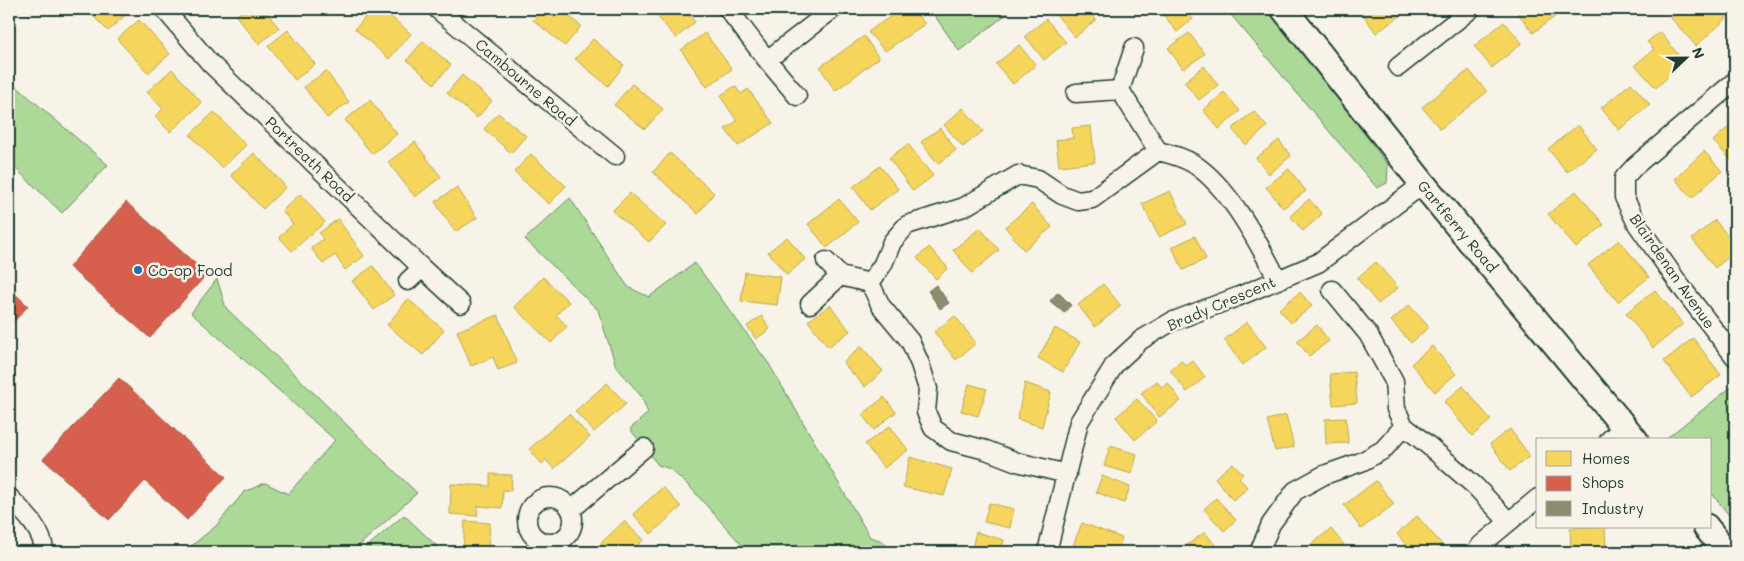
<svg xmlns="http://www.w3.org/2000/svg" width="1744" height="561" font-family="Mali,sans-serif">
	<style>
		.green { fill: #add998; stroke: #668b66 }
		.homes { fill: #f6d55c; stroke: #b6a750 }
		.shops { fill: #d6604d; stroke: #9f5646 }
		.industry { fill: #8c8c6e; stroke: #6b745d }
		.lines { fill: none; stroke-linecap: round; stroke-linejoin: round }
		.street-casing { stroke: #1f3d34; stroke-width: 21 }
		.secondary-casing { stroke: #1f3d34; stroke-width: 29 }
		.street { stroke: #f7f3e8; stroke-width: 18 }
		.secondary { stroke: #f7f3e8; stroke-width: 25 }
		.poi-dot { fill: #1f6fb2; stroke: #f7f3e8; stroke-width: 2 }
		.labels { text-anchor: middle; dominant-baseline: central; stroke-width: 5; stroke-linejoin: round; paint-order: stroke }
		.street-label { font-size: 15px; fill: #1f3d34; stroke: #f7f3e8 }
		.poi-label { font-size: 15px; fill: #1f3d34; stroke: #f7f3e8; text-anchor: start }
	</style>
	<rect width="100%" height="100%" fill="#f7f3e8"/>
	<filter id="ink" filterUnits="userSpaceOnUse"><feTurbulence type="fractalNoise" baseFrequency=".02" numOctaves="2"/><feDisplacementMap in="SourceGraphic" scale="10" xChannelSelector="R" yChannelSelector="G"/><feConvolveMatrix kernelMatrix="1 2 1 2 8 2 1 2 1" color-interpolation-filters="sRGB"/></filter>
	<g filter="url(#ink)">
		<path class="green" d="M930,9H1006L1008,13L959,51Z
			M1226,9H1269L1388,165L1387,183L1377,188Z
			M9,80L108,165L62,213L9,162Z
			M570,198L628,287L649,297L695,263L769,364L870,537L883,541L891,552H748L689,486L670,469L658,465L630,429L648,413L641,396L616,366L598,310L525,239Z
			M217,279L226,308L417,493L352,552H184L216,526L244,492L265,483L288,494L335,440L191,313Z
			M1735,384V523L1710,491V440H1670L1668,437Z
			M404,515L443,552H361Z"/>
		<path class="homes" d="M86,9H127L130,11L108,31Z
			M245,9H264L279,28L259,44L236,16Z
			M335,9H350L343,16Z
			M372,9H382L411,34L389,59L355,29Z
			M543,9H560L581,26L565,46L533,20Z
			M651,9H684L695,22L676,38Z
			M901,9H913L925,24L885,51L868,32Z
			M1061,9H1087L1096,20L1075,37L1055,13Z
			M1159,9H1184L1193,19L1177,32Z
			M1359,9H1410L1376,33Z
			M1519,9H1565L1533,33L1516,10Z
			M1681,9H1683L1689,15L1696,9H1719L1727,18L1696,46L1671,18Z
			M1046,19L1066,42L1044,60L1025,36Z
			M139,20L170,54L148,73L117,39Z
			M1504,22L1522,43L1492,68L1474,46Z
			M288,30L315,64L295,80L268,46Z
			M1660,32L1684,62L1656,88L1635,65L1654,49L1647,42Z
			M705,33L732,69L707,87L681,50Z
			M1189,33L1205,54L1183,69L1168,48Z
			M864,36L879,58L835,91L820,67Z
			M593,39L624,65L608,86L575,59Z
			M423,41L451,65L434,84L407,60Z
			M1019,45L1036,65L1013,84L996,64Z
			M1204,66L1218,85L1199,100L1184,82Z
			M172,69L202,103L170,132L155,116L163,109L147,92Z
			M1469,70L1487,92L1440,129L1422,107Z
			M326,71L349,102L327,118L304,87Z
			M462,75L492,101L477,118L447,93Z
			M1631,83L1650,105L1619,130L1601,108Z
			M632,84L663,109L645,129L614,105Z
			M735,86L741,94L748,89L773,123L738,146L725,129L737,121L720,96Z
			M1224,92L1240,111L1219,129L1203,110Z
			M370,100L397,134L372,154L345,120Z
			M963,108L983,131L963,147L944,125Z
			M1254,111L1267,127L1246,145L1232,129Z
			M214,112L246,145L222,168L190,135Z
			M498,113L526,136L511,153L484,129Z
			M1735,121V158L1732,161L1713,141Z
			M1578,125L1597,149L1567,172L1548,149Z
			M1091,126L1095,162L1059,166L1056,140L1073,138L1072,128Z
			M940,128L956,150L938,164L921,142Z
			M1279,140L1291,156L1269,174L1256,158Z
			M415,142L441,177L415,197L388,162Z
			M908,144L933,176L913,191L889,158Z
			M1704,151L1722,171L1692,198L1675,179Z
			M254,153L286,187L263,209L231,175Z
			M670,153L714,193L698,214L653,172Z
			M531,154L566,186L549,204L514,172Z
			M880,166L898,189L870,210L853,187Z
			M1289,169L1306,191L1283,208L1266,187Z
			M457,187L477,218L455,232L435,202Z
			M1170,191L1187,224L1159,237L1142,204Z
			M1576,191L1604,225L1576,248L1548,214Z
			M630,193L666,225L649,242L612,211Z
			M300,194L325,222L292,251L279,237L293,224L282,211Z
			M839,199L858,222L827,248L808,224Z
			M1309,199L1322,214L1303,231L1290,216Z
			M1032,204L1052,227L1024,250L1005,227Z
			M338,219L364,256L345,270L335,255L323,264L311,248L323,239L319,233Z
			M1715,220L1735,245V252L1715,268L1692,239Z
			M980,228L999,250L972,273L953,250Z
			M1195,236L1206,259L1183,270L1172,247Z
			M787,237L805,259L787,275L768,252Z
			M1619,240L1649,277L1618,302L1588,265Z
			M929,247L948,268L936,279L917,258Z
			M1376,262L1398,288L1378,304L1357,278Z
			M373,266L394,295L374,310L352,281Z
			M745,272L781,277L777,305L741,301Z
			M543,277L569,302L556,315L567,326L551,343L514,307Z
			M1103,284L1121,306L1095,327L1078,305Z
			M1655,290L1683,324L1653,348L1626,313Z
			M1300,292L1312,306L1291,323L1279,309Z
			M408,299L444,330L423,355L387,325Z
			M830,305L850,331L828,347L808,321Z
			M1409,305L1429,327L1411,343L1391,321Z
			M498,315L517,363L498,370L493,357L471,366L457,331Z
			M762,316L770,329L756,339L747,326Z
			M955,316L976,343L956,360L934,332Z
			M1247,322L1266,347L1243,365L1224,340Z
			M1317,325L1329,341L1309,356L1297,341Z
			M1055,328L1080,342L1063,372L1038,358Z
			M1693,338L1721,375L1691,397L1664,361Z
			M861,346L883,371L865,387L843,363Z
			M1432,346L1456,374L1435,392L1411,364Z
			M1181,360L1186,366L1193,361L1205,377L1187,392L1170,370Z
			M1354,372L1357,403L1333,405L1330,374Z
			M1157,381L1161,387L1168,383L1181,401L1159,417L1141,393Z
			M607,383L626,404L594,432L575,411Z
			M1025,383L1051,392L1042,427L1017,419Z
			M969,384L987,389L978,416L961,411Z
			M1463,386L1491,420L1472,436L1444,402Z
			M884,397L896,412L874,430L862,415Z
			M1137,399L1157,421L1135,440L1116,417Z
			M569,414L590,437L554,469L546,460L542,464L529,449Z
			M1286,415L1294,447L1275,451L1267,420Z
			M1346,418L1348,443L1326,444L1325,419Z
			M890,426L908,450L884,468L865,444Z
			M1510,429L1530,456L1510,471L1490,444Z
			M1110,446L1137,454L1132,474L1104,466Z
			M910,457L952,469L944,496L903,487Z
			M1233,463L1243,474L1239,478L1248,488L1233,500L1215,478Z
			M490,474L512,475L511,491L503,490L502,508L478,506L477,516L450,514L451,484L490,486Z
			M1102,476L1130,487L1124,503L1096,492Z
			M1376,481L1394,504L1361,529L1344,505Z
			M663,487L681,507L651,534L633,514Z
			M1216,498L1236,520L1224,531L1204,509Z
			M989,503L1014,509L1010,528L984,522Z
			M1417,516L1445,548L1440,552H1412L1397,534Z
			M465,521L490,523L488,552H463Z
			M624,521L643,540L631,552H599L596,548Z
			M1082,523L1122,538L1117,552H1084L1072,548Z
			M1584,527H1605L1606,546L1571,549L1570,528Z
			M1331,529L1349,551L1307,552L1305,549Z
			M976,532L1004,540L1001,552H971Z
			M1205,532L1220,552H1186L1183,548Z
			M1134,546L1157,552H1132Z"/>
		<path class="shops" d="M126,202L207,274L150,338L69,267Z
			M9,288L28,306L9,327Z
			M119,378L226,477L187,520L145,481L109,520L43,459Z"/>
		<path class="industry" d="M936,285L949,303L940,309L928,291Z
			M1058,292L1071,305L1064,313L1050,301Z"/>
		<g class="lines">
			<g class="street-casing">
				<path id="street" d="M164,9L210,63L422,268L461,304
					M437,9L615,156
					M728,9L767,60L833,9
					M767,60L797,96
					M1398,67L1471,9
					M1735,81L1635,166L1624,178V197L1637,224L1682,288L1735,357
					M1120,90L1134,48
					M1076,93L1120,90L1158,151
					M826,261L840,276
					M408,281L422,268
					M1332,290L1368,334L1394,381L1396,409L1404,426L1429,446L1475,486L1508,521
					M810,304L840,276L870,283
					M1609,440L1624,427
					M1067,474L1017,462L986,450L951,441L933,428L926,412L928,389L920,364L910,341L881,306L870,283L883,264L892,242L907,225L964,207L1018,175L1038,179L1062,195L1078,201L1092,199L1158,151C1171,154 1183,157 1194,164C1230,188 1258,242 1278,280
					M527 520a23 23 0 1 1 46 0a23 23 0 1 1-46 0Z
					M9,497C23,511 44,531 44,552
					M572,509L644,448
					M1047,552L1079,422L1115,364L1141,340L1171,322L1237,297L1318,263L1423,184
					M1259,552L1271,524L1295,491L1324,475L1361,462L1383,450L1404,426
					M1476,552L1481,545L1538,498"/>
			</g>
			<g class="secondary-casing">
				<path id="secondary" d="M1284,9L1423,184L1635,440
					M1706,527L1726,552"/>
			</g>
			<use href="#street" class="street"/>
			<use href="#secondary" class="secondary"/>
		</g>
	</g>
	<circle class="poi-dot" cx="138" cy="270" r="5"/>
	<g class="labels">
		<g class="street-label">
			<text transform="translate(526 82) rotate(40)">Cambourne Road</text>
			<text transform="translate(310 159) rotate(44)">Portreath Road</text>
			<text transform="translate(1458 226) rotate(50)">Gartferry Road</text>
			<text transform="translate(1673 271) rotate(55)">Blairdenan Avenue</text>
			<text transform="translate(1221 303) rotate(-23)">Brady Crescent</text>
		</g>
		<g class="poi-label">
			<text x="148" y="270">Co-op Food</text>
		</g>
	</g>
	<rect width="1744" height="561" fill="none" stroke="#f7f3e8" stroke-width="30"/>
	<rect x="15" y="15" width="1714" height="531" fill="none" stroke="#1f3d34" stroke-width="2" filter="url(#ink)"/>
	<rect x="1536" y="438" width="175" height="90" fill="#f7f3e8" stroke="#a1aaa0"/>
	<rect x="1546" y="451" width="25" height="15" fill="#f6d55c" stroke="#a1aaa0"/>
	<text x="1582" y="464" font-size="15" fill="#1f3d34">Homes</text>
	<rect x="1546" y="476" width="25" height="15" fill="#d6604d" stroke="#a1aaa0"/>
	<text x="1582" y="488" font-size="15" fill="#1f3d34">Shops</text>
	<rect x="1546" y="501" width="25" height="15" fill="#8c8c6e" stroke="#a1aaa0"/>
	<text x="1582" y="514" font-size="15" fill="#1f3d34">Industry</text>
	<g transform="translate(1686 58) rotate(68)" stroke="#f7f3e8" stroke-width="4" paint-order="stroke">
	<path d="M0-4L9 19L0 12L-9 19Z" fill="#1f3d34"/>
	<text y="-8" font-size="14" font-weight="bold" text-anchor="middle" fill="#1f3d34">N</text>
	</g>
</svg>
